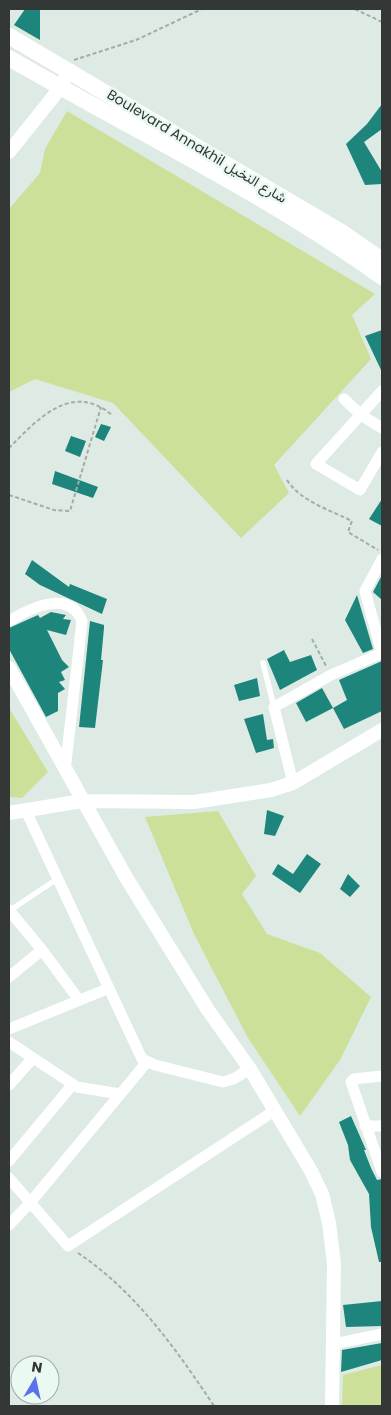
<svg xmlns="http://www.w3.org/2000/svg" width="391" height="1415" font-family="Poppins,Vazirmatn,sans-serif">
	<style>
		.green { fill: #cce09a }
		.building { fill: #1d857c }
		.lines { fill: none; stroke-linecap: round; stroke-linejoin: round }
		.path { stroke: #a2ada8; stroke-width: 2; stroke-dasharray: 4 2.5; stroke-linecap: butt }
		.service { stroke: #fff; stroke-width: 5.5 }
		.minor { stroke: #fff; stroke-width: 11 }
		.tertiary { stroke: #fff; stroke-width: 14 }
		.secondary { stroke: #fff; stroke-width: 16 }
		.labels { text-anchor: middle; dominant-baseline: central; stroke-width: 5; stroke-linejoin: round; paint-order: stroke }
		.street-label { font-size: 14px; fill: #333836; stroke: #eaf9f1 }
	</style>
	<rect width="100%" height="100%" fill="#ddebe4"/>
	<path class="green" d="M67,111L375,294L352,315L371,359L274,465L289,493L241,538L113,403L35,379L9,392V209L40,173L45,149Z
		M9,708L48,772L22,798L9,797Z
		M218,811L256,876L242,894L267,934L320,953L371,997L340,1060L300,1116L248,1038L194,934L145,817Z
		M382,1365V1406H342L343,1375Z"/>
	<path class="building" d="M25,9H40V40L14,25Z
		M382,104V129L364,142L382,172V184L365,185L346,144L367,124Z
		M382,330V372L365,336Z
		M101,424L111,427L104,441L95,437Z
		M71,436L86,441L80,457L65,451Z
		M55,471L98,487L93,498L52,484Z
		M382,499V526L369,519Z
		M32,560L69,587L70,584L107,599L102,614L40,585L25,574Z
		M382,575V600L373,592Z
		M357,595L373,649L363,653L345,620Z
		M51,612L66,615L63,619L71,620L66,635L47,630L62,660L69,667L61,672L65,680L59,682L65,689L58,693V711L46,717L9,649V628L38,615L40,618Z
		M90,621L104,625V628L101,660H103L95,728L79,727Z
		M284,650L290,662L311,655L317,670L280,690L267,659Z
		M382,661V711L344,729L333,708L347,700L339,680Z
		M257,678L260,696L239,701L234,685Z
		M322,688L333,708L306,722L296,703Z
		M263,714L267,740L273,739L274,748L256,753L244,719Z
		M267,810L284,816L275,836L264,834Z
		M307,854L321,864L300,893L272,874L278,864L293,874Z
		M348,874L360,886L350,897L340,889Z
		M351,1116L366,1150H364L371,1168L377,1180L382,1179V1262H379L371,1227L369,1194L350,1160L348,1145L339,1122Z
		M382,1301V1326L346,1327L343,1305Z
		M382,1343V1360L341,1372L342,1350Z"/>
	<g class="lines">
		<path class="path" d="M355,9L382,22
			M74,60L136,40L202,9
			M9,448C37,420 71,381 112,415
			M287,480C300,501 332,511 352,521L348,532L378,550
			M9,495L54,510L70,511L101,407
			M312,639L326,666
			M78,1253C136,1292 176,1349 214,1406"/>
		<path class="service" d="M263,663L274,707
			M9,911L57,879"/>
		<path class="minor" d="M382,391L316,464L360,490L382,452
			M344,399L361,415L382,428
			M9,621C29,609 69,588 82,621L65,771
			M382,653L365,591L382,559
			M293,783L274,707L331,675L382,653
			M26,811L142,1059L155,1065L223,1082L233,1079L250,1069
			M9,910L42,950L9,977
			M42,950L79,1000
			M9,1029L107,989
			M9,1042L77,1087L120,1094
			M382,1076L354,1079L351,1082L382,1172
			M9,1085L32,1059
			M365,1126H382
			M9,1161L73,1084
			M9,1178L68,1246L274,1111
			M9,1225L29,1204L147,1062
			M334,1344L382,1334"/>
		<path class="tertiary" d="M9,152L53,97L70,71
			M9,668L127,879L208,1010L250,1069L311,1171L322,1194L329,1223L334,1264L332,1406
			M9,813L82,801L194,802L271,790L293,783L382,730"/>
		<path class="secondary" d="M9,36L343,233L382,260
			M9,58C133,130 265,193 382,277"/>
	</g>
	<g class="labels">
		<g class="street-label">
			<text transform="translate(197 146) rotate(31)">Boulevard Annakhil شارع النخيل</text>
		</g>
	</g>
	<rect width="391" height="1415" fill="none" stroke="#333836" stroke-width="20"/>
	<g transform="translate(35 1380) rotate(9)"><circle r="24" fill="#eaf9f1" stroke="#a1aca6"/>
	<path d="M0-4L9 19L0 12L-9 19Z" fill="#5c72e9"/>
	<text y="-8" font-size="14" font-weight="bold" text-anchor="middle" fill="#333836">N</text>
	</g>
</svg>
